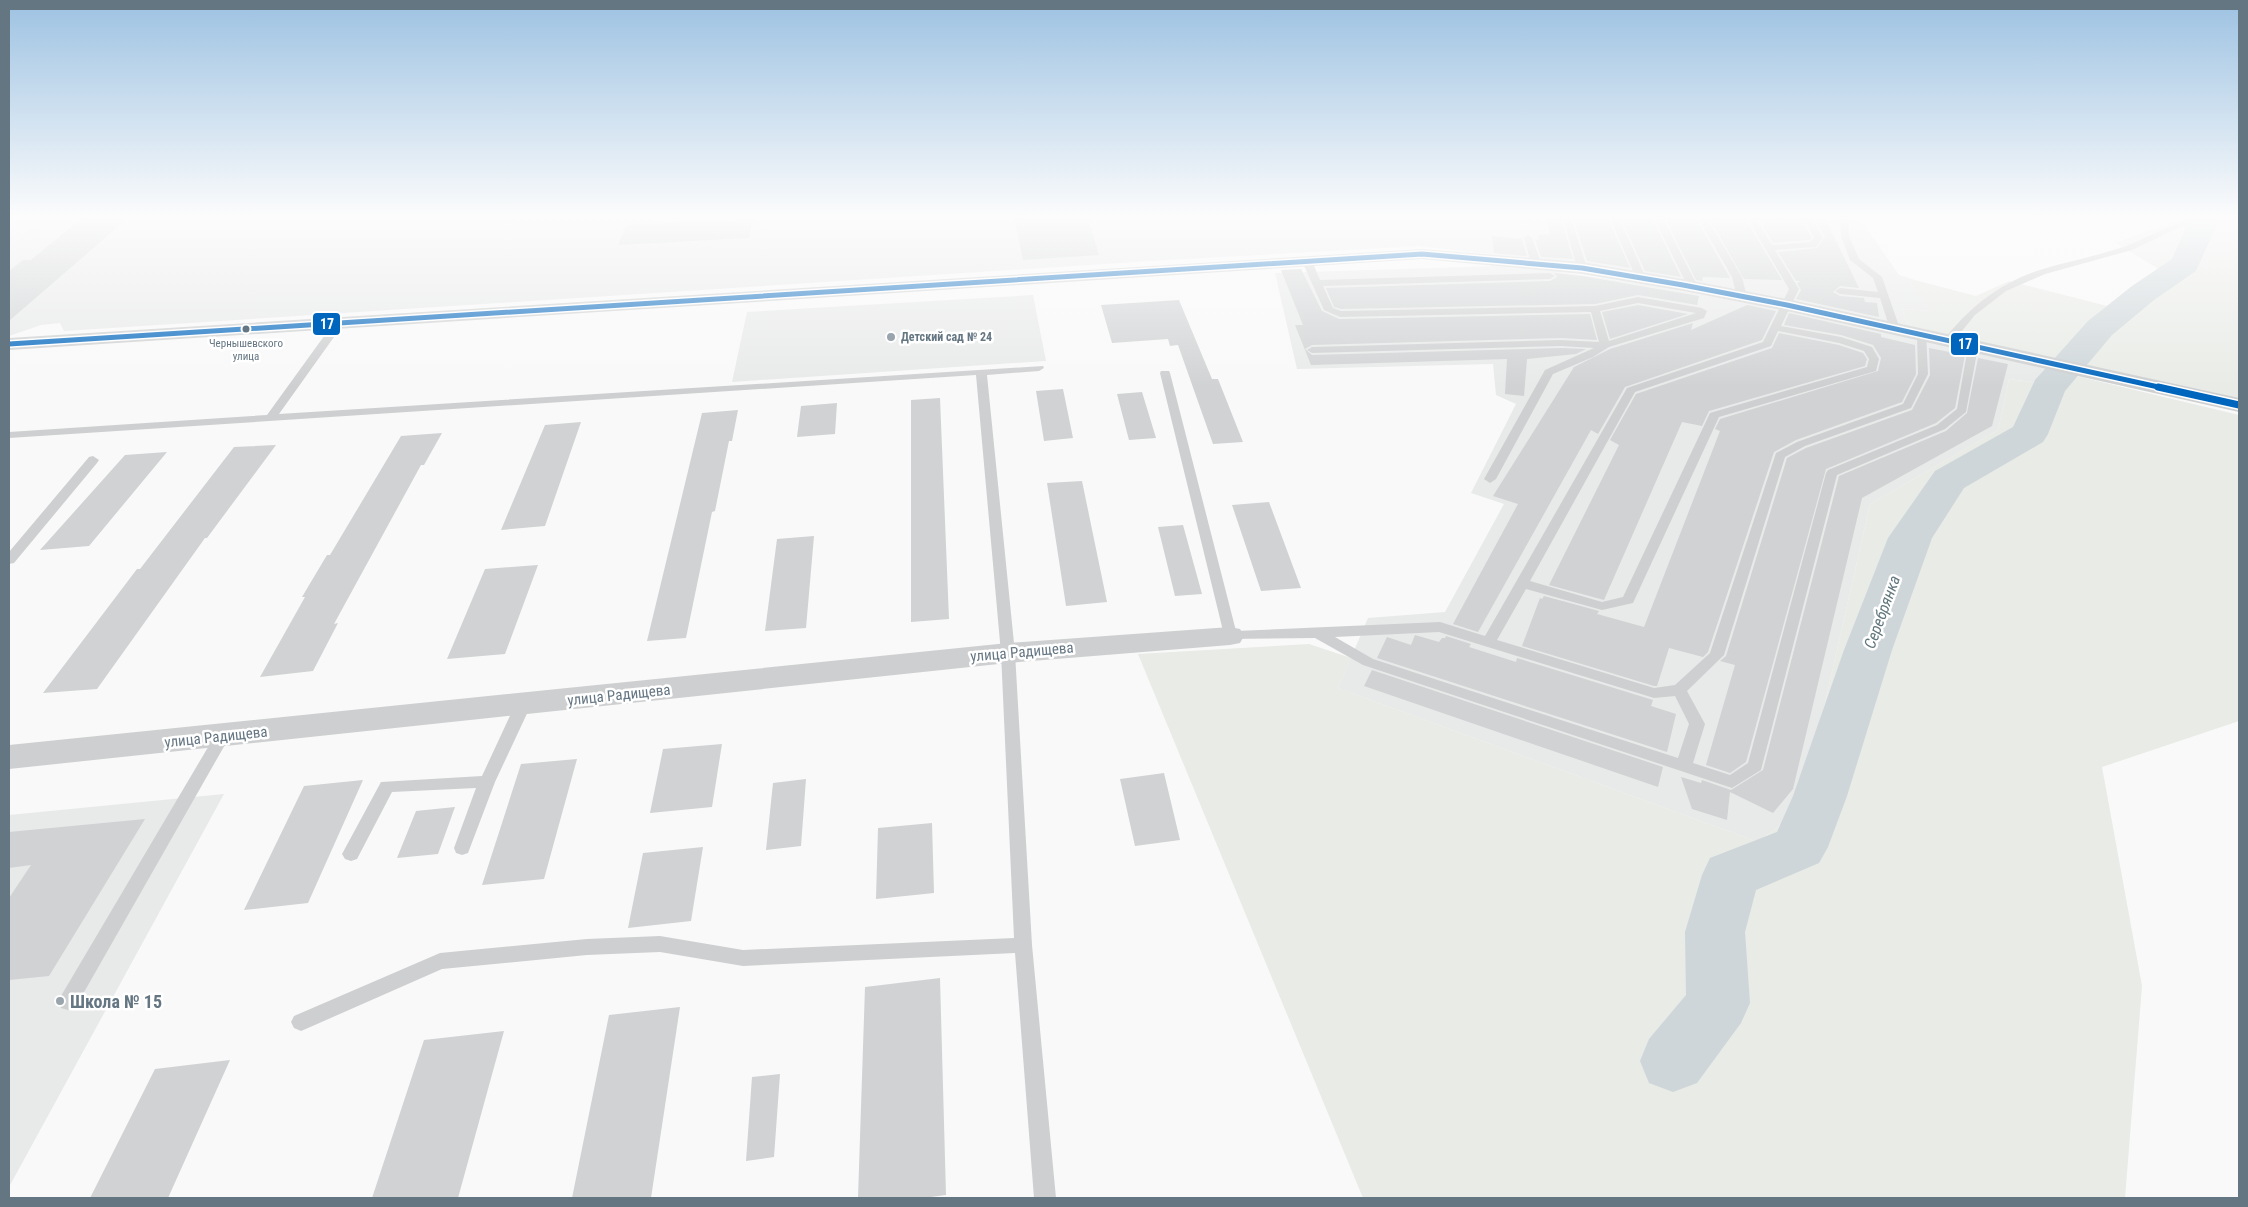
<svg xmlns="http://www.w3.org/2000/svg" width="2248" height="1207" font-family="'Roboto Condensed',sans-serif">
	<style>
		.built { fill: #e8e9e9 }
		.green { fill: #e8ebe6 }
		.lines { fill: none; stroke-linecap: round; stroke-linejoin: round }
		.river { fill: #ced6d9; fill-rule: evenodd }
		.building { fill: #d0d2d3 }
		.service { fill: #cecfd0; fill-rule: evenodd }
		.minor { fill: #cecfd0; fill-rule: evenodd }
		.tertiary { fill: #cecfd0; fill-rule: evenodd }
		.bus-1-far1-casing { stroke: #fff; stroke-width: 8 }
		.bus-1-casing { stroke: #fff; stroke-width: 10 }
		.bus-1-far1 { stroke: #0065bd; stroke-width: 5 }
		.bus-1 { stroke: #0065bd; stroke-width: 7 }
		.bus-dot { fill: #657683; stroke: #fff; stroke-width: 2 }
		.poi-dot { fill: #99a4ac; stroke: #fff; stroke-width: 2 }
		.labels { text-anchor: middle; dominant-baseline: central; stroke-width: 5; stroke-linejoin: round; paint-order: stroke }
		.far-bus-label { font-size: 11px; fill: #657683; stroke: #fff }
		.far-poi-label { font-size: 12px; font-weight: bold; fill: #657683; stroke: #fff; text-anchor: start }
		.street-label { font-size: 15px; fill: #657683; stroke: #fff }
		.water-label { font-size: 16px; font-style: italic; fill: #60757c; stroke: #fff }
		.near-poi-label { font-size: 18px; font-weight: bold; fill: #657683; stroke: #fff; text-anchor: start }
		.line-badge { stroke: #fff; stroke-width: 2 }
		.badge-label { font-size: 14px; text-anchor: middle; font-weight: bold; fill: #fff }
	</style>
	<rect width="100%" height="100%" fill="#f9f9f9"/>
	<path class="built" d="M9,218H1860L1899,275L1915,280L1910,283L1933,311L1902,309L1908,323L1913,328L1597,266L1418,246L1167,260L64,331L60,323L41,325L9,336Z
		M1496,266L1551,271L1643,284L1811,315L2043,368L2039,383L2009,379L1998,430L1870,504L1801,809L1758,842L1338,688L1368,618L1445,612L1504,504L1471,493L1516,404L1496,395L1493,364L1297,369L1275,273Z
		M1033,295L1046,361L732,382L747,312Z
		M224,794L9,1187V815Z"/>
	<path class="green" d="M9,218H45L9,248Z
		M2182,218H2239V300L2237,301L2239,303V399L1913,328L1908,323L1902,309L1932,311L1909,282L1915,280L1976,296L2009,281L2111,307L2160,270L2116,243Z
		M2043,368L2239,415V721L2102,767L2142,986L2125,1198H1363L1138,654L1309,644L1351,658L1338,688L1758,842L1801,809L1870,504L1998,430L2009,379L2039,383Z"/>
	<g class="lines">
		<path class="river" d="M2186,218H2216V227L2196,271L2154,300L2112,335L2065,391L2048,434L2043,442L1964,488L1932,538L1892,650L1847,796L1828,847L1819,863L1756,890L1745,932L1750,1003L1741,1023L1697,1083L1673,1092L1649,1083L1640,1061L1649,1039L1686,995L1685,932L1702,875L1710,858L1777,832L1793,796L1844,650L1888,538L1935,471L2013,427L2035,380L2088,321L2132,286L2172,259L2186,227Z"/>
	</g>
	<path class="building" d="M82,218H128L9,321V271L23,260H31Z
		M753,218L749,238L618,245L626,225Z
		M1014,218H1088L1099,255L1023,260Z
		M1545,218H1561L1573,259L1541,257L1535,239L1539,240L1538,235L1550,234Z
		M1573,218H1608L1630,268L1587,261Z
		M1621,218H1652L1681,277L1645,271Z
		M1665,218H1696L1730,278L1703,277L1702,281L1696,280Z
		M1709,218H1745L1782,280L1744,279Z
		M1758,218H1801L1812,238L1809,240L1773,243Z
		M1814,218H1825L1859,288L1840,286L1833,292L1840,296L1864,298L1865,302L1877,303L1879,317L1796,299L1801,290L1797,283L1801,281H1796L1778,252L1817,248L1825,237Z
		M1492,236L1522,239L1527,256L1494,253Z
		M1301,269L1322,311L1339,319L1590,314L1597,340L1561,338L1312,345L1305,349L1312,355L1561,348L1586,349L1576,354L1527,359L1524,396L1505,394L1507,359L1311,365L1295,325H1303L1281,270Z
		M1554,273L1582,276L1699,296L1697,305L1638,295L1595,304L1341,309L1334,307L1326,288L1550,281L1557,277Z
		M1179,300L1212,379H1218L1243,442L1213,444L1178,345L1170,346L1168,339L1112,343L1101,305Z
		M1638,305L1688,314L1610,339L1602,312Z
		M1747,305L1776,311L1762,340L1625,387L1598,434L1591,430L1478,632L1453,624L1518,504L1493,496L1574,367L1610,349L1693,323L1691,330Z
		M1789,313L1881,334V337L1915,345L1916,374L1902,402L1796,440L1774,452L1708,652L1703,657L1669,648L1657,686H1654L1522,646L1540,598L1542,599L1544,596L1599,611L1597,614L1644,627L1720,431L1715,429L1720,419L1878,371L1881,358L1873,345L1841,335L1784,325Z
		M1779,333L1839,345L1863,353L1867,359L1865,366L1709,411L1702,426L1682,422L1604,600L1549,585L1619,445L1610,440L1636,394L1772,348Z
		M1929,348L1965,355L1955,408L1936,423L1826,469L1746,762L1730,773L1706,765L1735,665L1720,661L1726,656L1787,458L1806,448L1912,410L1930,375Z
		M1978,358L2008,364L1992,426L1862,498L1793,789L1773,813L1730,792L1727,820L1692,809L1681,777L1701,783L1702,780L1731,790L1763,770L1839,476L1946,431L1967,413Z
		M1063,389L1073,438L1044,441L1036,391Z
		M1142,392L1156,438L1129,440L1117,394Z
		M940,398L949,619L911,622V400Z
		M837,403L835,434L797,437L801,406Z
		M738,410L732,441H729L715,511L712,512L686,638L647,641L702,413Z
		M581,422L545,526L501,530L545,425Z
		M442,433L424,465H421L334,624L338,623L313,671L260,677L305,597H302L327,555H330L401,436Z
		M276,445L207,538H205L97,689L43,693L137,569H140L234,447Z
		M167,452L89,546L40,550L125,455Z
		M1082,481L1107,602L1066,606L1047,483Z
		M1269,502L1301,588L1261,591L1232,505Z
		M1183,525L1202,594L1175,596L1158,527Z
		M814,536L806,628L765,631L777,539Z
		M538,565L505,654L447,659L485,569Z
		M1415,635L1439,642L1442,638H1445L1446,636L1471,644L1469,647L1516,662L1517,658L1653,700L1651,706L1676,714L1667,752L1377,658L1387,637L1411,645Z
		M1372,670L1663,767L1658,787L1364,686Z
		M722,744L712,807L650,813L663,749Z
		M577,759L544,879L482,885L521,764Z
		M1164,773L1180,840L1135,846L1120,779Z
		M806,779L801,846L766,850L773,783Z
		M363,780L308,903L244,910L304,786Z
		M455,807L438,854L397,858L416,811Z
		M145,819L49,976L9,980V898L31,865L9,868V832Z
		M932,823L934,893L876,899L878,828Z
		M703,847L691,921L628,928L643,853Z
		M940,978L946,1195L923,1198H858L865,987Z
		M680,1007L651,1198H572L609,1015Z
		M504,1031L458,1198H372L424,1040Z
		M230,1060L168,1198H90L155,1069Z
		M780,1074L774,1157L746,1161L752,1077Z"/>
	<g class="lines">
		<path class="service" d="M1563,218H1571L1587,268L1585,270L1582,271L1577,268Z
			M1610,218H1619L1646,278L1644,280L1641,281L1636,278Z
			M1654,218H1663L1698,287L1696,289L1693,290L1688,287Z
			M1698,218H1707L1742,277L1747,297L1745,299H1739L1737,297L1732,277Z
			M1747,218H1756L1772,245L1810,242L1814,238L1803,218H1812L1823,238L1816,247L1775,250L1799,289L1781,326L1841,337L1872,347L1879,359L1876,371L1719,417L1633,603L1602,610L1526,589L1497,640L1654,688L1675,685L1710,653L1776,453L1797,442L1903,404L1918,374L1917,335L1918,333H1926L1928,374L1911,408L1805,446L1785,457L1724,655L1687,691L1705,724L1693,763L1730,775L1748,763L1826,473L1828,470L1937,425L1957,409L1968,347L1973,344L1977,345L1978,347L1966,412L1945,429L1837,475L1761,770L1732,788L1363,665L1315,638L1225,639L1160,373L1161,371H1169L1170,373L1236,631L1440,622L1485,636L1627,388L1763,342L1789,289ZM1778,331L1839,343L1864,351L1869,359L1867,367L1710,413L1623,597L1602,602L1530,581L1635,392L1771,346ZM1439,632L1654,698L1675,696L1689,724L1678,758L1373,659L1335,637Z
			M1840,218H1848L1849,236L1859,259L1882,277L1900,329L1899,331H1891L1890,329L1880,298L1840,294L1835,291L1840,288L1878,292L1873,278L1850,260L1841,236Z
			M2193,218H2209L2178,228L2132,250L2045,274L2006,291L1975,315L1952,343L1948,344L1943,341C1968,308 2001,282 2040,270C2068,261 2098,256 2126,246C2149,237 2169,225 2193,218Z
			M1528,235L1532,238L1541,263L1539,265L1536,266L1531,263L1524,238Z
			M1307,258L1312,261L1320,280L1550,273L1555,276L1550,279L1323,286L1333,308L1341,311L1595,306L1638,297L1702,308L1707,311L1704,318L1609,347L1593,357L1553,374L1496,479L1490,483L1484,479L1545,370L1594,348L1561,346L1312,353L1307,350L1312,347L1561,340L1599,342L1591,312L1340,317L1324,310L1302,261ZM1638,303L1696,313L1609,341L1600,311Z
			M339,320L344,323L279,414L1043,366L1044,368L1039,371L987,375L1015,653L1032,945L1056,1198H1034L1015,953L743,966L660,952L587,955L442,969L308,1028L301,1031L294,1028L291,1022L294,1016L440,953L587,939L660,936L743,950L1014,938L1001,653L976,375L9,438V432L267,415L335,321Z
			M93,456L99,460L97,463L14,563L9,564V552L89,457Z
			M523,700L528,701L531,705L495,782L468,853L462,855L456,853L454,848L476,788L392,792L357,859L351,861L345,859L342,854L381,782L482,776L515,705L518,701Z
			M222,730L227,732L230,736L75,1008L68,1010L61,1008L58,1002L61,996L217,732Z"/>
		<path class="minor" d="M1230,627L1240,629L1244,636L1240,643L1230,645L1008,663L9,769V745L1008,643Z"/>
		<path class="tertiary" d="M1422,249L1582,262L1683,279L1787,299L2239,398V412L1787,311L1683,291L1582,274L1422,259L9,350V338Z"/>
		<g class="bus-1-far1-casing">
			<path id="bus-1-far1" d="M9,344L1422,254L1582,268L1683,285L1787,305L2163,388"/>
		</g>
		<g class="bus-1-casing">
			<path id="bus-1" d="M2158,387L2239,405"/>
		</g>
		<use href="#bus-1-far1" class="bus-1-far1"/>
		<use href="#bus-1" class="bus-1"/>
	</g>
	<linearGradient id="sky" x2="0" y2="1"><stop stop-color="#9dc2e2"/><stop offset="0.56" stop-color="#fcfcfc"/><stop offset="1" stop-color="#fcfcfc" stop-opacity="0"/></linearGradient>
	<rect width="2248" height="387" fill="url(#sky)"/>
	<circle class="bus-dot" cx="246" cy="329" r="4.5"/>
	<g class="poi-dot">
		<circle cx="891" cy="337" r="5"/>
		<circle cx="60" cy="1001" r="5"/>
	</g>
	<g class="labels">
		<g class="far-bus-label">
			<text x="246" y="343">Чернышевского<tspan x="246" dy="13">улица</tspan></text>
		</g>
		<g class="far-poi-label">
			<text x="901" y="337">Детский сад № 24</text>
		</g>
		<g class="street-label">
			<text transform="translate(1022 652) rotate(-5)">улица Радищева</text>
			<text transform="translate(619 695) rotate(-6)">улица Радищева</text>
			<text transform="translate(216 737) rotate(-6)">улица Радищева</text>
		</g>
		<g class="water-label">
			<text transform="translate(1882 612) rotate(-70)">Серебрянка</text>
		</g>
		<g class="near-poi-label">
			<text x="70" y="1001">Школа № 15</text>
		</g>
	</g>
	<g class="line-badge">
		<rect x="312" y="312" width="29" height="24" rx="5" fill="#0065bd"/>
		<rect x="1950" y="332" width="29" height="24" rx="5" fill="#0065bd"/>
	</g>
	<g class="badge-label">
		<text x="327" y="329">17</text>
		<text x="1965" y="349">17</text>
	</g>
	<rect width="2248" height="1207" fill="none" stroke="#657683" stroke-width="20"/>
</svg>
